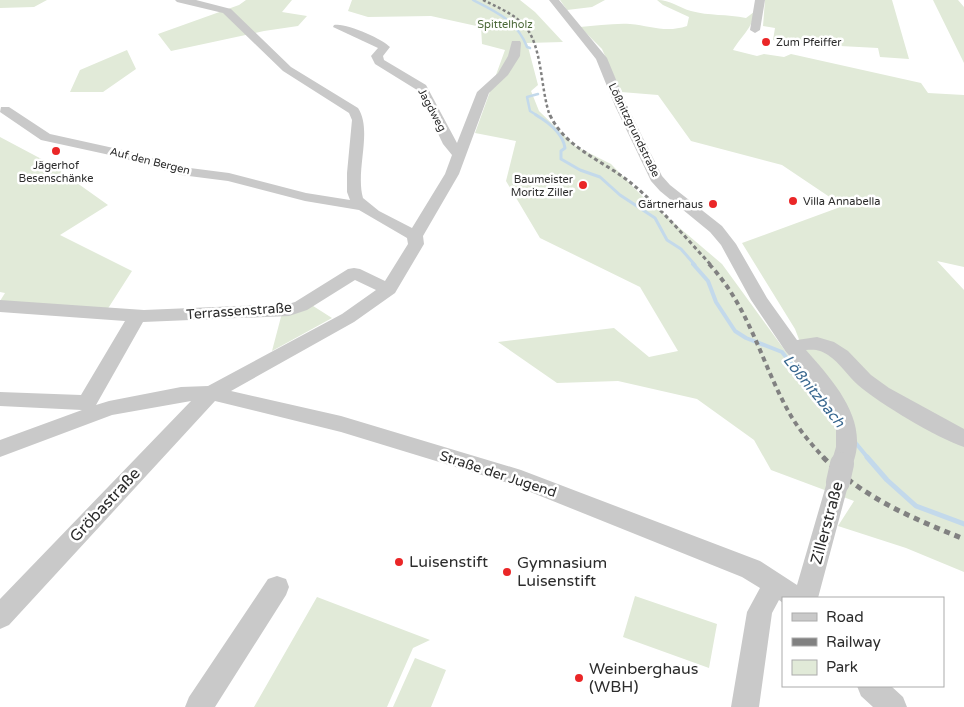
<svg xmlns="http://www.w3.org/2000/svg" width="964" height="707" font-family="'Varela Round',sans-serif">
	<style>
		.green { fill: #e1ead8 }
		.lines { fill: none; stroke-linecap: round; stroke-linejoin: round }
		.stream-far3 { stroke: #c3d9eb; stroke-width: 2.5 }
		.stream-far2 { stroke: #c3d9eb; stroke-width: 3 }
		.stream-far1 { stroke: #c3d9eb; stroke-width: 4 }
		.stream { stroke: #c3d9eb; stroke-width: 5 }
		.minor { fill: #c9c9c9; fill-rule: evenodd }
		.rail-far3 { stroke: #818181; stroke-width: 2.5; stroke-dasharray: 3 2.5; stroke-linecap: butt }
		.rail-far2 { stroke: #818181; stroke-width: 3; stroke-dasharray: 4 3; stroke-linecap: butt }
		.rail-far1 { stroke: #818181; stroke-width: 4; stroke-dasharray: 5 4; stroke-linecap: butt }
		.rail { stroke: #818181; stroke-width: 5; stroke-dasharray: 6 5; stroke-linecap: butt }
		.minor-bridge { stroke: #c9c9c9; stroke-width: 24 }
		.poi-dot { fill: #ea2627; stroke: #fff; stroke-width: 2 }
		.labels { text-anchor: middle; dominant-baseline: central; stroke-width: 5; stroke-linejoin: round; paint-order: stroke }
		.far-park-label { font-size: 11px; fill: #4b6838; stroke: #fff }
		.far-poi-label { font-size: 11px; fill: #2c2c2c; stroke: #fff; text-anchor: start }
		.far-street-label { font-size: 11px; fill: #2c2c2c; stroke: #fff }
		.street-label { font-size: 14px; fill: #2c2c2c; stroke: #fff }
		.water-label { font-size: 15px; font-style: italic; fill: #38678f; stroke: #fff }
		.near-street-label { font-size: 16px; fill: #2c2c2c; stroke: #fff }
		.near-poi-label { font-size: 16px; fill: #2c2c2c; stroke: #fff; text-anchor: start }
	</style>
	<rect width="100%" height="100%" fill="#fff"/>
	<path class="green" d="M0,0H47L34,7L0,8Z
		M246,0H292L282,12L307,16L298,26L264,31L171,51L158,34L239,5Z
		M352,0H520L535,12L563,42L527,43L538,85L531,91L539,111L575,146L611,164L641,195L722,264L824,404L795,329L742,243L843,206L782,165L691,141L658,95L621,92L602,49L580,27C596,26 614,23 630,24C651,26 666,33 687,26L689,17L663,5L657,0C671,0 677,7 691,11C709,16 727,14 746,18L754,12C755,25 739,39 733,50L757,56L764,54L784,57L791,54L921,83L928,93L964,95V267L937,261L964,290V572L906,548L838,526L854,501L771,470L754,440L697,399L618,381L557,383L498,342L614,328L649,357L678,351L640,287L540,238L506,181L516,141L475,133L505,50L482,44L481,27L431,16L368,17L348,11Z
		M560,0H605L592,7L567,10Z
		M765,0H892L909,59L880,57L878,48L802,44L773,40L775,28L763,26Z
		M933,0H958L964,7V63Z
		M127,50L136,69L103,92H70L80,70Z
		M0,137L49,163L108,205L60,235L132,271L107,310L0,301L5,293L0,292Z
		M310,304L332,318L272,351L282,313Z
		M635,596L717,624L709,668L623,637Z
		M317,597L430,640L413,648L387,707H254Z
		M415,658L446,670L431,707H393Z"/>
	<g class="lines">
		<path class="stream-far3" d="M473,0C497,12 517,21 527,47L530,48
			M538,94L527,97L530,111L538,116"/>
		<path class="stream-far2" d="M536,115C548,122 563,134 565,148L561,151V159L580,170L600,177L620,195L655,218L667,240L681,249L695,265"/>
		<path class="stream-far1" d="M693,264L708,281L716,302L735,331L746,338L782,352L833,416
			M854,441L868,458"/>
		<path class="stream" d="M867,457L887,480L916,506L964,524"/>
		<path class="minor" d="M175,0H196L231,9L291,67L358,108C373,131 355,170 363,198L379,211L412,228L445,174L452,155L443,144L417,90L375,64L371,56L378,48L333,27L334,25C345,22 383,39 390,47L383,56L384,60L426,85L457,143L477,92L498,73L508,56L512,41H520L521,43L520,56L508,75L489,93L459,174L423,236L424,244L395,293L354,322L231,391L341,416L521,470L760,561L797,585L827,482L830,476L838,473L846,476L849,482L818,598H783V603L779,600L772,613L759,707H731L747,612L760,588L742,577L508,483L341,432L215,401L9,625L0,629V599L191,401L112,415L0,457V440L82,410L0,406V392L81,395L125,321L0,312V300L144,310L288,304L295,302L348,269L354,268L360,269L385,281L408,244L407,238L359,210L305,201L228,181L181,175L119,157L41,140L0,112L1,107H9L50,134L127,151L182,167L229,173L306,193L350,200L347,192V173L352,120L349,113L283,71L223,13L177,2ZM355,280L376,290L342,314L208,386L181,387L109,401L96,405L143,322L289,316L307,310Z
			M549,0H559L607,58L627,106L662,176L670,185L722,226L736,244L767,298L797,340L817,337L834,342L848,351L871,375L889,388L964,429V447C937,438 880,404 858,385C848,376 840,363 828,355C821,350 815,349 806,350C835,383 873,424 850,470L842,473L834,470L831,464L836,447V425L823,395L786,352L751,300L721,245L710,232L660,191L651,181L615,106L596,59Z
			M755,0H765L760,30L755,33L750,30Z
			M277,576L286,579L289,587L286,595L215,707H185L189,697L268,579Z
			M857,686H891L903,697L907,707H873L861,696Z"/>
		<path class="rail-far3" d="M483,0C497,7 512,13 523,24C543,44 540,89 550,116"/>
		<path class="rail-far2" d="M550,115C565,148 604,161 631,183C660,207 685,237 711,265"/>
		<path class="rail-far1" d="M709,264C751,309 761,364 791,416C800,431 812,445 824,458"/>
		<path class="rail" d="M823,457C861,497 914,519 964,539"/>
		<path class="minor-bridge" d="M838,482L842,464"/>
	</g>
	<g class="poi-dot">
		<circle cx="766" cy="42" r="5"/>
		<circle cx="56" cy="151" r="5"/>
		<circle cx="583" cy="185" r="5"/>
		<circle cx="793" cy="201" r="5"/>
		<circle cx="713" cy="204" r="5"/>
		<circle cx="399" cy="562" r="5"/>
		<circle cx="507" cy="572" r="5"/>
		<circle cx="579" cy="678" r="5"/>
	</g>
	<g class="labels">
		<g class="far-park-label">
			<text x="505" y="24">Spittelholz</text>
		</g>
		<g class="far-poi-label">
			<text x="776" y="42">Zum Pfeiffer</text>
			<text x="56" y="165" text-anchor="middle">Jägerhof<tspan x="56" dy="13">Besenschänke</tspan></text>
			<text x="573" y="179" text-anchor="end">Baumeister<tspan x="573" dy="13">Moritz Ziller</tspan></text>
			<text x="803" y="201">Villa Annabella</text>
			<text x="703" y="204" text-anchor="end">Gärtnerhaus</text>
		</g>
		<g class="far-street-label">
			<text transform="translate(432 110) rotate(62)">Jagdweg</text>
			<text transform="translate(634 130) rotate(64)">Lößnitzgrundstraße</text>
			<text transform="translate(150 161) rotate(14)">Auf den Bergen</text>
		</g>
		<g class="street-label">
			<text transform="translate(239 311) rotate(-4)">Terrassenstraße</text>
			<text transform="translate(498 474) rotate(18)">Straße der Jugend</text>
		</g>
		<g class="water-label">
			<text transform="translate(814 391) rotate(51)">Lößnitzbach</text>
		</g>
		<g class="near-street-label">
			<text transform="translate(105 505) rotate(-47)">Gröbastraße</text>
			<text transform="translate(827 523) rotate(-75)">Zillerstraße</text>
		</g>
		<g class="near-poi-label">
			<text x="409" y="562">Luisenstift</text>
			<text x="517" y="563">Gymnasium<tspan x="517" dy="18">Luisenstift</tspan></text>
			<text x="589" y="669">Weinberghaus<tspan x="589" dy="18">(WBH)</tspan></text>
		</g>
	</g>
	<rect x="782" y="597" width="162" height="90" fill="#ffffff" stroke="#ababab"/>
	<rect x="792" y="613" width="25" height="8" fill="#c9c9c9" stroke="#ababab"/>
	<text x="826" y="622" font-size="15" fill="#2c2c2c">Road</text>
	<rect x="792" y="638" width="25" height="8" fill="#818181" stroke="#ababab"/>
	<text x="826" y="647" font-size="15" fill="#2c2c2c">Railway</text>
	<rect x="792" y="660" width="25" height="15" fill="#e1ead8" stroke="#ababab"/>
	<text x="826" y="672" font-size="15" fill="#2c2c2c">Park</text>
</svg>
